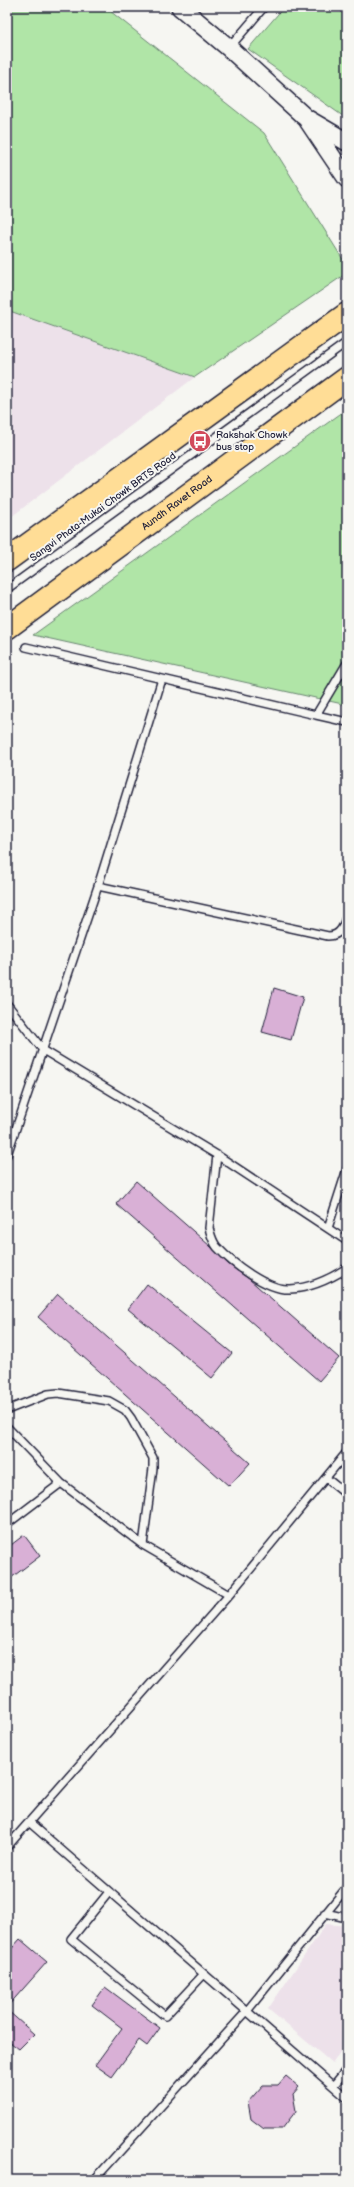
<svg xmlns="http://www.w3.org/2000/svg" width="354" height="2187" font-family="'Balsamiq Sans',sans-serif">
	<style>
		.built { fill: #ede1ea }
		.green { fill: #b0e5a7; stroke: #698471 }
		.building { fill: #d9b0d6; stroke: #22223b }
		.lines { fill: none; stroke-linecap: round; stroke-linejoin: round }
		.service-casing { stroke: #22223b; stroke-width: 10 }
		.tertiary-casing { stroke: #22223b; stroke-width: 20 }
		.primary-casing { stroke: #22223b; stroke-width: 25 }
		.service { stroke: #f6f6f2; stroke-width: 7 }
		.tertiary { stroke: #f6f6f2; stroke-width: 17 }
		.primary { stroke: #ffdd96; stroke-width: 22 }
		.labels { text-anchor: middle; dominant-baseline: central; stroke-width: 4; stroke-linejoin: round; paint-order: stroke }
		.poi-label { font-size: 10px; fill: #22223b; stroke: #f6f6f2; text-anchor: start }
		.street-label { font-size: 10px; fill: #22223b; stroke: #f6f6f2 }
	</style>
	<rect width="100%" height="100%" fill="#f6f6f2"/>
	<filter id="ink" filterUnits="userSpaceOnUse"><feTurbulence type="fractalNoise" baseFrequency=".025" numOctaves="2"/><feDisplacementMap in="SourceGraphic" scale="8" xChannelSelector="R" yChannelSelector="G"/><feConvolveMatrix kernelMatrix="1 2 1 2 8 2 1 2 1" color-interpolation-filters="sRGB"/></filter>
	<g filter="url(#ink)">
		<path class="built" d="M7,310L195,377L7,520Z
			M326,1924L347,1926V2043L332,2063L268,2009Z"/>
		<path class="green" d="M7,7H105L264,133L347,266V273L195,377L7,310Z
			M284,7H347V119L248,49Z
			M347,409V705L33,635Z"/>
		<path class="building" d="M274,988L303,997L291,1040L262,1032Z
			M136,1181L210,1246L228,1264L249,1279L339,1358L319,1381L116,1204Z
			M147,1284L232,1353L212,1378L128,1309Z
			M58,1294L250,1463L229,1486L38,1317Z
			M24,1535L40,1556L7,1581V1548Z
			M20,1939L47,1962L7,2007V1954Z
			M105,1987L160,2028L147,2046L139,2040L112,2077L95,2065L122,2028L92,2005Z
			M7,2010L34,2034L19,2049L7,2040Z
			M286,2076L299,2087L293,2094L296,2111L282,2129H264L251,2119L248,2102L263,2085H278Z"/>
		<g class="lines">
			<g class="service-casing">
				<path id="service" d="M229,48L264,7
					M7,589L347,342
					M26,647L316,715
					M347,663L316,715L347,722
					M98,886L328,936C341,936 344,925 347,914
					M7,1004L43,1050L217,1155L347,1241
					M7,1155L98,886L162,679
					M217,1155L209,1228C211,1235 212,1241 217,1247C232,1263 268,1291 290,1289C311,1288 330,1279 347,1268
					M328,1228L347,1169
					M7,1410L48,1394L58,1393L109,1401L125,1410L131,1418L153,1458V1468L143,1545
					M7,1427L61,1483L143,1545L229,1595
					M326,1478L347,1495
					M7,1524L61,1483
					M29,1822L347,2098
					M7,1847L229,1595L347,1452
					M109,1892L71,1939L165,2016L204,1974
					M325,1913L347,1918
					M333,2086L347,2069
					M94,2180L247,2011L347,1887"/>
			</g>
			<g class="tertiary-casing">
				<path id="tertiary" d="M180,7L229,48L306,118L347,142
					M308,121L347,179"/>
			</g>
			<g class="primary-casing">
				<g id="primary">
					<path d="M7,560L347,314"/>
					<path id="s1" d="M7,628L347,378"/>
				</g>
			</g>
			<use href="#service" class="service"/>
			<use href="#tertiary" class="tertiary"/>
			<use href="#primary" class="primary"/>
		</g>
	</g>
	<defs>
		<g id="bus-disc" transform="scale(1.15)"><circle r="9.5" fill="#d1495b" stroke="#f6f6f2"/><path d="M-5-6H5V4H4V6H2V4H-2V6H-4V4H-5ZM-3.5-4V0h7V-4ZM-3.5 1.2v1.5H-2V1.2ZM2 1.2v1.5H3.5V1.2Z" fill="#fff"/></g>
	</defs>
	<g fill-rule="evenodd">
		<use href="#bus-disc" x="200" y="441"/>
	</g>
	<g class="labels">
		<g class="poi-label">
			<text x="216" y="435">Rakshak Chowk<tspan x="216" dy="12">bus stop</tspan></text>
		</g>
		<g class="street-label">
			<text stroke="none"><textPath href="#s1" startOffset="211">Aundh Ravet Road</textPath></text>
			<text transform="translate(103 507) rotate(-36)">Sangvi Phata-Mukai Chowk BRTS Road</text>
		</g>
	</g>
	<rect width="354" height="2187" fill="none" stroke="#f6f6f2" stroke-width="24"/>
	<rect x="12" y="12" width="330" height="2163" fill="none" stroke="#22223b" stroke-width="1.5" filter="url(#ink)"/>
</svg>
